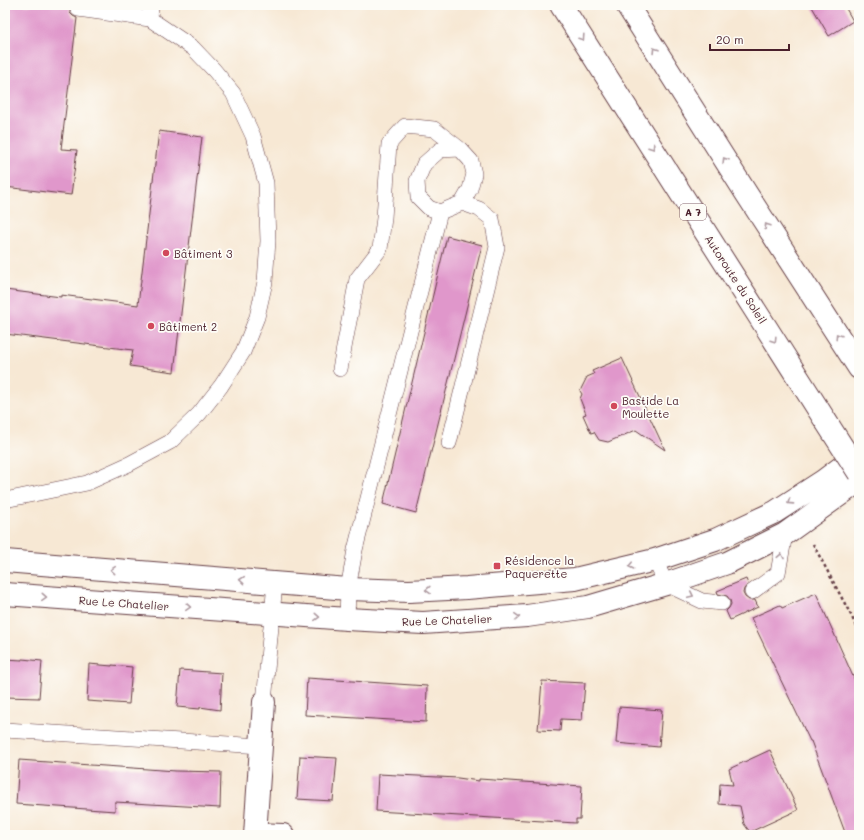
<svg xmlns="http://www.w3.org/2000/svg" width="864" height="840" font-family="Mali,sans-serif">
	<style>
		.building { fill: #e097cb }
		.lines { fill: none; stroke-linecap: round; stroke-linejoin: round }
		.lane-casing { stroke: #643d44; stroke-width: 16 }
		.street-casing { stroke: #643d44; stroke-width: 24 }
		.secondary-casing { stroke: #643d44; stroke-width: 24 }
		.highway-casing { stroke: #643d44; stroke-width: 24 }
		.path { stroke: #643d44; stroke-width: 2.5; stroke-dasharray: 3 3; stroke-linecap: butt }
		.lane { stroke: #fff; stroke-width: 15 }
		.street { stroke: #fff; stroke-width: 22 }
		.secondary { stroke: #fff; stroke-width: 22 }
		.highway { stroke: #fff; stroke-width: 22 }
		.highway-bridge-casing { stroke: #643d44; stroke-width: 24; stroke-linecap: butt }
		.highway-bridge { stroke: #fff; stroke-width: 22 }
		.oneway { stroke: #ae9aa0 }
		.poi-dot { fill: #d1495b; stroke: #fdfcf7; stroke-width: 1.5 }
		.labels { text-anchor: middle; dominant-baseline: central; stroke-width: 3.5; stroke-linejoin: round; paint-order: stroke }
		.shield { fill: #fdfcf7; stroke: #806168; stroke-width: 1 }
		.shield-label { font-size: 10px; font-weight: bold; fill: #4a1f2b }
		.poi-label { font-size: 11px; fill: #4a1f2b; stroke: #fdfcf7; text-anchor: start }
		.street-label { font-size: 11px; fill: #4a1f2b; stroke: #fdfcf7 }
	</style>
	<rect width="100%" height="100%" fill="#fdfcf7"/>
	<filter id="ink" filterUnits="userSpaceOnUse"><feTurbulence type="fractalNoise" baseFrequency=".025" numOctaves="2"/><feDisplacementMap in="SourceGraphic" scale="8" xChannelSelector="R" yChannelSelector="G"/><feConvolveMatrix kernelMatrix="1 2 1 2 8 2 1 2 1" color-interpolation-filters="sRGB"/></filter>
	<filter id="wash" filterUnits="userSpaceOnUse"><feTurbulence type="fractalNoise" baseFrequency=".012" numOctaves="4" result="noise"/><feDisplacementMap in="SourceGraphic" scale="16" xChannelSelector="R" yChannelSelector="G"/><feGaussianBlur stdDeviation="0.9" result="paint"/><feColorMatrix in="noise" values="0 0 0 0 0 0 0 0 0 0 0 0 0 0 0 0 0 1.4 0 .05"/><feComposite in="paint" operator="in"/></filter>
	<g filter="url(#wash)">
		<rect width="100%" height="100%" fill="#f7e8d4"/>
		<g id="blocks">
			<path class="building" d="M5,5H70V13L73,16L77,18L61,149L77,150L71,195L5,187Z
				M811,5H844L853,21L829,36Z
				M159,131L202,137L174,372L130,366L133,350L5,334V290L61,297V295L138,305Z
				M447,236L482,245L416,513L383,504Z
				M622,358L665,450L636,430L608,442L599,440L594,432L591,433L583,415L586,414L580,399L582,394L580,391L587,377L594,374L592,371Z
				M746,579L748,584L744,589L743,593L745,597L749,600H755L758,607L730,620L726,611L729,608L731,604L730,600L727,596L718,594L717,591Z
				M816,593L859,690V835H846L811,741H810L751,618L780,605L782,608Z
				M5,659L22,660V659L42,661L39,698L5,697Z
				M89,664L112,666V665L132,667L129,704L87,701Z
				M180,670L222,673L220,710L200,707V709L177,707Z
				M307,678L427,686L426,722L305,715Z
				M542,681L585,683L582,720L561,719L560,731L538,730Z
				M619,707L662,710L659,747L616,743Z
				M770,750L798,810L750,832L744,824L740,806L719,804L720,784L733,785L729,769Z
				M300,756L337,758L333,801L297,799Z
				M19,760L176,771L221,772L220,808L115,802V811L16,804Z
				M378,774L458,778L479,781V779L582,786L580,819H576V823L376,811Z"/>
		</g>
	</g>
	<g filter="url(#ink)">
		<use href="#blocks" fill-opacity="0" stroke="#643d44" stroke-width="1"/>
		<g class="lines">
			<g class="lane-casing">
				<path id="lane" d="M150,19L151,5
					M440,212L429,208L418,197L417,181L424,164L440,150L460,149
					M340,369L357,279L380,249L384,218L389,144L405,126L434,129L460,149L471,161L474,174L470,189L462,203L440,212L355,550L348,589L347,619
					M449,443L497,247L492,219L479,209L462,203
					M5,500L87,483L129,464L170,442L199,414L221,386L243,352L257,317L265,282L268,241L266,183L253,136L233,93L214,70L193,48L150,19L78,9
					M655,560L666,584L702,601L722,603
					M752,592L778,573L785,534
					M264,702L275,583
					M5,730L261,746"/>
			</g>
			<g class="street-casing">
				<path id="street" d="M255,834L283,835
					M255,835L264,702"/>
			</g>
			<g class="secondary-casing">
				<path id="secondary" d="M5,561L348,589L409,591L467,588L575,579L655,560L715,540L775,512L823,481L859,454
					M5,594L347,619L423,623L527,616L588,607L666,584L727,563L785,534L859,481"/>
			</g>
			<g class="highway-casing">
				<path id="highway" d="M561,5L825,420
					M627,5L746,193L859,368"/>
			</g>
			<path class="path" d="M813,544L852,617L859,634"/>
			<use href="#lane" class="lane"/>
			<use href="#street" class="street"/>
			<use href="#secondary" class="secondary"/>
			<use href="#highway" class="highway"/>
			<g class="highway-bridge-casing">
				<path id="highway-bridge" d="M825,420L859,473"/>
			</g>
			<use href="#highway-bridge" class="highway-bridge"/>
		</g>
		<defs><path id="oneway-chevron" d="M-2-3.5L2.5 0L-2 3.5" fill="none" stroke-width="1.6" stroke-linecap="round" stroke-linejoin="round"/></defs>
		<g class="oneway">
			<use href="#oneway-chevron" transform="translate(582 38) rotate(57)"/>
			<use href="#oneway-chevron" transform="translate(655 50) rotate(-122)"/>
			<use href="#oneway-chevron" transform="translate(652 147) rotate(57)"/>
			<use href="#oneway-chevron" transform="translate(725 160) rotate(-122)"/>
			<use href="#oneway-chevron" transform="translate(767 226) rotate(-123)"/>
			<use href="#oneway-chevron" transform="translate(838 336) rotate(-123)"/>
			<use href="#oneway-chevron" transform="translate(774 340) rotate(57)"/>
			<use href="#oneway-chevron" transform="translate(790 502) rotate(147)"/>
			<use href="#oneway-chevron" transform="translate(781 556) rotate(-79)"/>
			<use href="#oneway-chevron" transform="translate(631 566) rotate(167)"/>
			<use href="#oneway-chevron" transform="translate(113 570) rotate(-175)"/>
			<use href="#oneway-chevron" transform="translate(242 580) rotate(-175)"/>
			<use href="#oneway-chevron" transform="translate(428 590) rotate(178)"/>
			<use href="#oneway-chevron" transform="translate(691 595) rotate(25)"/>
			<use href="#oneway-chevron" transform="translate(44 597) rotate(4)"/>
			<use href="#oneway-chevron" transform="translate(188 607) rotate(4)"/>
			<use href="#oneway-chevron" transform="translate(317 617) rotate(4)"/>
			<use href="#oneway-chevron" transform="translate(517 617) rotate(-4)"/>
		</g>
	</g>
	<g class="poi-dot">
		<circle cx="166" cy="253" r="4"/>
		<circle cx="151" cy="326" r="4"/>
		<circle cx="614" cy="406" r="4"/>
		<rect x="493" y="562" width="8" height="8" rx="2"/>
	</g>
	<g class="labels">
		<rect class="shield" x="680" y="204" width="26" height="16" rx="3"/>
		<g class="shield-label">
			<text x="693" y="212">A 7</text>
		</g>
		<g class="poi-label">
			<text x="174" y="253">Bâtiment 3</text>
			<text x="159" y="326">Bâtiment 2</text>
			<text x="622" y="400">Bastide La<tspan x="622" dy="13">Moulette</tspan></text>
			<text x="505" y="560">Résidence la<tspan x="505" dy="13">Paquerette</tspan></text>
		</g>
		<g class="street-label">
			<text transform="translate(736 279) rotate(57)">Autoroute du Soleil</text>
			<text transform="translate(124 603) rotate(4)">Rue Le Chatelier</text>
			<text transform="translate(447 620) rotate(-2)">Rue Le Chatelier</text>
		</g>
	</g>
	<rect width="864" height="840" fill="none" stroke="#fdfcf7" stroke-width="20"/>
	<path d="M710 44v6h79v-6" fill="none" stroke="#4a1f2b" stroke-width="2"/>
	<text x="716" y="44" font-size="12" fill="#4a1f2b" stroke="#fdfcf7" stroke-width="3" paint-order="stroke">20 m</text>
</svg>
